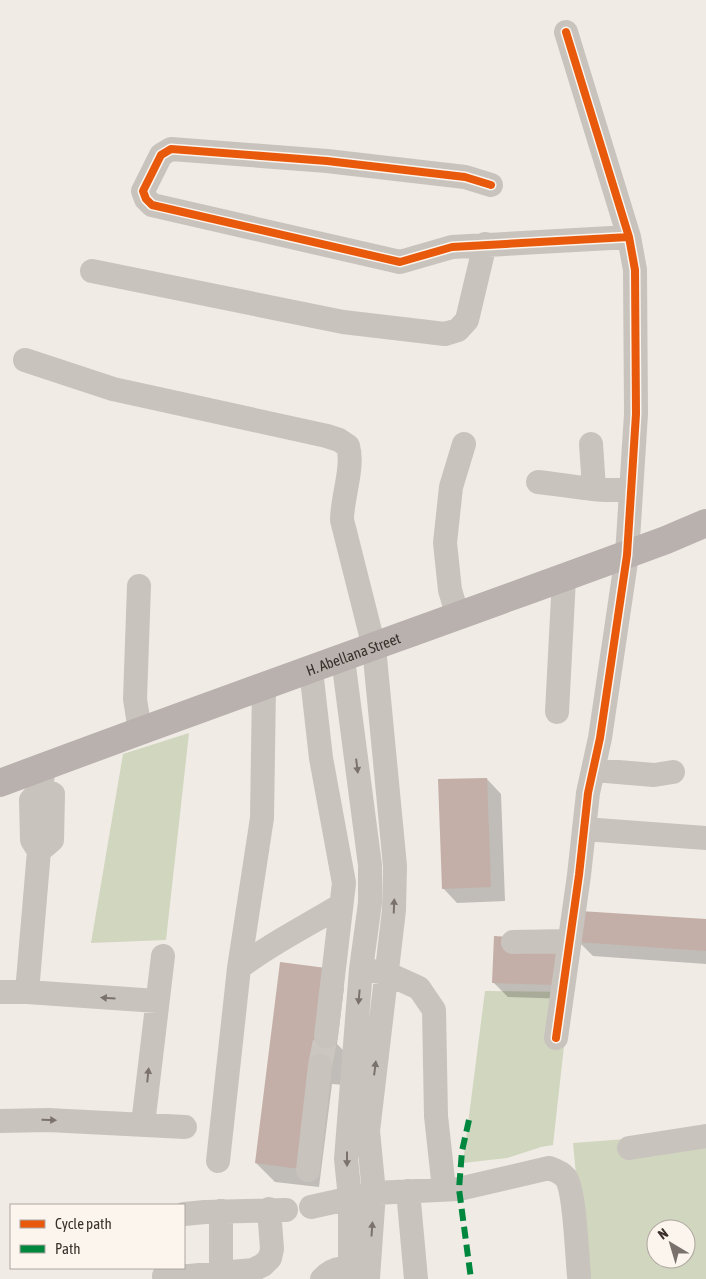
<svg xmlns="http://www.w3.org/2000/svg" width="706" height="1279" font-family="'Asap Condensed',sans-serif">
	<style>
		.green { fill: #d1d6bf; fill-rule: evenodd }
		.shadow { fill: #0003 }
		.building { fill: #c3afa7 }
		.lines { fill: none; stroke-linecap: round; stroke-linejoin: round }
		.minor-tunnel { stroke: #ccc6c0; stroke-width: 24; stroke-dasharray: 24 12; stroke-linecap: butt }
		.minor { stroke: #c9c3be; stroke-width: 24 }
		.major { stroke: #b8b1ad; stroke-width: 28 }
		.quiet { stroke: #00873e; stroke-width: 6; stroke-dasharray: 12 6; stroke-linecap: butt }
		.cycleway-casing { stroke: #fbf5ee; stroke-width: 11 }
		.cycleway { stroke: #e8590c; stroke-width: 8 }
		.oneway { fill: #7b726d }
		.labels { text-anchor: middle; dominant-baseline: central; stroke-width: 4; stroke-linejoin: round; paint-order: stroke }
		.street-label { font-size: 15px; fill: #3b302b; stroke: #fbf5ee }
	</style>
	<rect width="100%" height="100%" fill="#f0ebe5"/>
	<path class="green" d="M189,733L166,940L91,943L123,754Z
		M485,991L570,992L553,1145L541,1147L507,1158L463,1163Z
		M706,1133V1279H586L573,1143ZM656,1229H686V1259H656Z"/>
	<path class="shadow" d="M487,779L501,794L505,901L457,903L443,888Z
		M706,921V964L593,956L578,941Z
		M495,938L570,999L508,997L494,983Z
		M325,969L344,988L337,1044L350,1057L346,1085L332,1084L319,1187L275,1182L256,1163Z"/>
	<path class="building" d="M487,778L491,887L442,889L438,779Z
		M580,911L706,919V951L577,942Z
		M494,936L511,937L557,947L555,985L492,983Z
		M280,962L326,968L331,1037L327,1067L300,1169L255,1163Z"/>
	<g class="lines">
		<path class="minor-tunnel" d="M320,1066L326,1036"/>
		<path class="minor" d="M491,185L465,177L327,161L171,149L161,155L143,191L146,199L152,205L400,262L452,247L629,237
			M92,271L343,322L445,334L458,330L467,320L485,244
			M25,360L113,389L327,436L339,440L348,446C354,468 342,497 342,520L374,647L395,866L394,910L368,1131L374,1193L368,1278
			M591,444L594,488
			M538,482C567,485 602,493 630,489
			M139,586L135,699L140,731
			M458,617L450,590L445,543L451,487L464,444
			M343,659L370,865V903L361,969L346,1159L350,1198V1268
			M311,670L321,758L344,883L326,1036
			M557,712L564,578
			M594,770L654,775L673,772
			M584,829L706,838
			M39,851L52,840L53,794L42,788
			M513,942L570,941
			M239,968C271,943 307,926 341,905
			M373,971L386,973L419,988L434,1010L436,1116L444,1189
			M0,992H27L157,1001
			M27,992L39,851L32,840L31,800L42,788L43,767
			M556,1038L579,875L588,793L600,738L627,555L636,414L635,270L629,237L566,32
			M0,1121L48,1120L185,1127
			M143,1124L163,956
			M629,1148L706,1136
			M218,1161L239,968L262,818L264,687
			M308,1170L320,1066
			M408,1191L416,1279
			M311,1207L374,1193L459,1189L549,1168C555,1170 562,1173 566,1178C575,1191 577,1257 579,1276
			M184,1214L205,1212L286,1210
			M221,1272V1211
			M164,1276H189L253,1270L263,1265L270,1258L272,1249L269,1209
			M322,1279C333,1267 350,1264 364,1275"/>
		<path class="major" id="s1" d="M0,783C221,700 444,622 666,540L706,523"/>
		<path class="quiet" d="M469,1120L462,1151L459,1189L471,1279"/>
		<g class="cycleway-casing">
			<path id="cycleway" d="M491,185L465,177L327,161L171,149L161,155L143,191L146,199L152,205L400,262L452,247L629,237
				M556,1038L579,875L588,793L600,738L627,555L636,414L635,270L629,237L566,32"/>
		</g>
		<use href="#cycleway" class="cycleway"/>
	</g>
	<defs><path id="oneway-solid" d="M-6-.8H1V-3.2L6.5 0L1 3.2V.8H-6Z" transform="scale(1.25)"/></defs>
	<g class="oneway">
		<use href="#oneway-solid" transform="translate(357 766) rotate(83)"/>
		<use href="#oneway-solid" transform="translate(394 906) rotate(-88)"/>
		<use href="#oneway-solid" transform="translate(359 997) rotate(95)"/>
		<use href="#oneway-solid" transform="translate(108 998) rotate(-176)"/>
		<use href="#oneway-solid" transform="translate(375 1068) rotate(-83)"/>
		<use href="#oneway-solid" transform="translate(148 1075) rotate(-84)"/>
		<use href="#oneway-solid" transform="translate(49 1120) rotate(1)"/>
		<use href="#oneway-solid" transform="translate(347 1159) rotate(90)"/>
		<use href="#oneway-solid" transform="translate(372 1229) rotate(-86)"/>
	</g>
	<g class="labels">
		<g class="street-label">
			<text stroke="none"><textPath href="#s1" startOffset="376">H. Abellana Street</textPath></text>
		</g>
	</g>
	<rect x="10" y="1204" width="175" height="65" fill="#fbf5ee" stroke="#aea6a0"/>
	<rect x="20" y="1220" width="25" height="8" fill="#e8590c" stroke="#aea6a0"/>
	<text x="55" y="1229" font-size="15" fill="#3b302b">Cycle path</text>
	<rect x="20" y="1245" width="25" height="8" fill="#00873e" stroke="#aea6a0"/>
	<text x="55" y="1254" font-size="15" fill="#3b302b">Path</text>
	<g transform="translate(671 1244) rotate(322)"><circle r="24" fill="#fbf5ee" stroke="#aea6a0"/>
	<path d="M0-4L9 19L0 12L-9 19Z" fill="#7a716c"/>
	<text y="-8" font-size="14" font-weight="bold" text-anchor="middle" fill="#3b302b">N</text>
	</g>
</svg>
